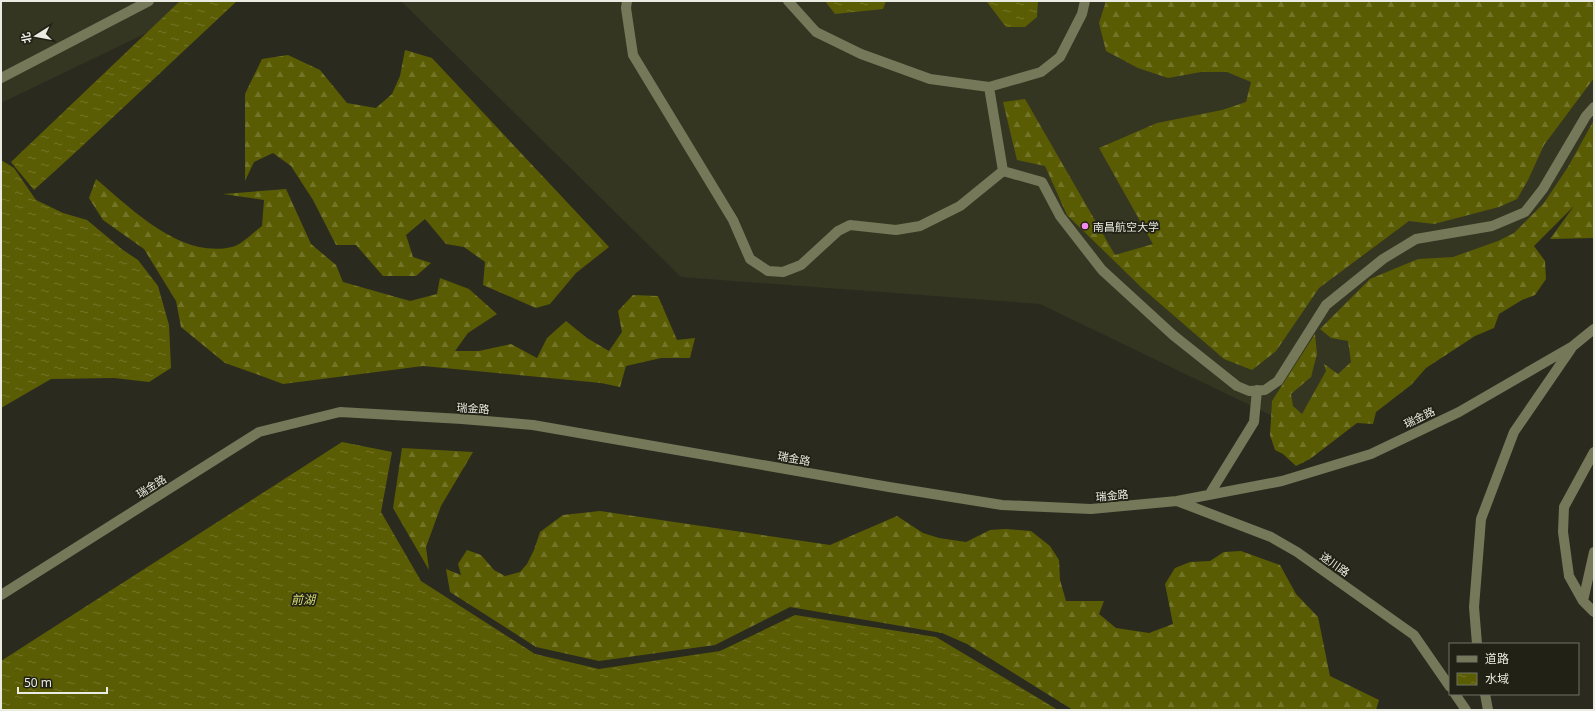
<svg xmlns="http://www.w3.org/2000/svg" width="1595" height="711" font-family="'Noto Sans','Noto Sans SC',sans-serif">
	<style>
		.built { fill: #343622 }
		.forest { fill: url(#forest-firs) }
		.water { fill: url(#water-ripples) }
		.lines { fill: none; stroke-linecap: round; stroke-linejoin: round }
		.minor { stroke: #76785a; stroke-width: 10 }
		.poi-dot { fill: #f489f0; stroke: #212215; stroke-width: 1.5 }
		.labels { text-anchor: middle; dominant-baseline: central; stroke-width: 3.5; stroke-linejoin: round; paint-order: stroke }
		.poi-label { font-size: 11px; fill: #eaebe2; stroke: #212215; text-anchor: start }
		.street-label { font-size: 11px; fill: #eaebe2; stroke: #212215 }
		.water-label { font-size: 12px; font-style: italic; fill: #d7dd73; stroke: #212215 }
	</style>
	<defs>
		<pattern id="forest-firs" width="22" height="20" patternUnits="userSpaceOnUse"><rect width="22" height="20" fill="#5a5c03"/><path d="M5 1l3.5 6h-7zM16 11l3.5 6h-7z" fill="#727427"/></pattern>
		<pattern id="water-ripples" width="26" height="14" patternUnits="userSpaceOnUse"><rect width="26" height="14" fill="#5b5d04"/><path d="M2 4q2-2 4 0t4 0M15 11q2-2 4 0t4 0" fill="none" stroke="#737428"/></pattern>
	</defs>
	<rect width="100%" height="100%" fill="#2a2b1e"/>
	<path class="built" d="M1,1H187L159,27L1,103Z
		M401,1H1594V176L1320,439L1040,304L681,277Z"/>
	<path class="forest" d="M1106,1H1594V78L1544,145L1528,180L1517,199L1499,207L1434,224L1409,221L1319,288L1276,351L1252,370L1224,359L1142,288L1067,215L1045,166L1017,160L1003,102L1025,99L1115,255L1153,244L1099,148L1157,123L1222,110L1246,102L1251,82L1227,72H1201L1168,78L1138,68L1106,51L1099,23Z
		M405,50L432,58L609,247L576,273L550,304L536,308L483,285L485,262L464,247L446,244L425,219L406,235L413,257L431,263L416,276H383L356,245H336L313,200L291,166L273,153L254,162L245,181V94L262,59L288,55L320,70L347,103L376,108L392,94L400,76Z
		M1594,120V238L1550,239L1574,206L1534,246L1545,261L1546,279L1535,295L1522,300L1499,314L1494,328L1475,336L1426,368L1411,385L1376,412L1373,424L1357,423L1310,459L1296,466L1283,454L1275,450L1270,435L1272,401L1315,334L1317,354L1311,377L1291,394L1293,406L1302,414L1326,371L1324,364L1338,374L1351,362L1348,341L1331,338L1320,329L1370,279L1418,259L1453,257L1498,241L1514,233L1544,203L1568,167Z
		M96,179C132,209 180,259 232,247C240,246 255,231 262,226L264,200L223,194L286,189L311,244L336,265L343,282L410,301L437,294L440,278L469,289L497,314L468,333L455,351H479L511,344L537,358L547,338L566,321L587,338L609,351L622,332L618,311L633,295L658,296L677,340L695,338L690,358H661L626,366L620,387L601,383L423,366L283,384L267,378L225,363L181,327L176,301L144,249L103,220L89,198Z
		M402,448L473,452L441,506L426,547L429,570L393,508Z
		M600,511L830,545L897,516L923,533L939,538L966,542L990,530L1006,529L1031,531L1050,546L1059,560L1060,580L1066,601H1104L1099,614L1116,628L1149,633L1173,624L1165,584L1175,568L1190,562L1210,561L1224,552L1241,551L1280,565L1296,594L1318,617L1330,676L1379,700L1376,710H1073L967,644L942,633L790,607L715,645L599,661L536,647L450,592L446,569L461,575L458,564L467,550L481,555L494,570L505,576L520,572L527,564L534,550L540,532L563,515Z"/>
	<path class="water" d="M180,1H237L78,150L34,190L11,162Z
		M825,1H886L883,9L835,14Z
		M985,1H1038L1037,17L1025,27H1006L987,2Z
		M1,160L14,168L36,200L63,213L87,220L123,250L138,260L158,286L169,325L171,368L149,382L114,378L51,379L1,408Z
		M342,442L392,452L381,512L421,581L535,654L599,669L720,651L795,615L936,637L1058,710H1V661Z"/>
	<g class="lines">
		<path class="minor" d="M627,1L626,8L633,55L733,220L750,259L768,271L783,272L801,265L838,231L850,225L896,230L920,226L960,206L1003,171L1042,182L1060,216L1102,270L1173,335L1237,386L1249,391L1265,390L1278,381L1326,305L1383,259L1416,239L1492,226L1525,212L1543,189L1586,116L1594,107
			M788,1L816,32L861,54L930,79L989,87L1041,72L1060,57L1082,14L1085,1
			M1,78L149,1
			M989,87L1003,171
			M1594,452L1564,507L1563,532L1569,576L1583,601L1594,612
			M1209,495L1254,422L1257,390
			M1177,501L1271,537L1297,552L1414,635L1450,687
			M1,595L259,432L340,412L462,419L533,425L889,487L1002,505L1091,509L1177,501L1282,481L1371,454L1459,412L1573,346L1594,329
			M1583,601L1594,552
			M1477,644L1474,607L1481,519L1514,432L1571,349
			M1455,694L1466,710
			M1485,694L1488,710"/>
	</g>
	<circle class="poi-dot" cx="1085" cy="226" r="4"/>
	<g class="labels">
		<g class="poi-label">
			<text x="1093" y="226">南昌航空大学</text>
		</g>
		<g class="street-label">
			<text transform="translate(473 408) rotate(4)">瑞金路</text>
			<text transform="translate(1419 417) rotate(-26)">瑞金路</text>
			<text transform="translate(794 458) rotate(10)">瑞金路</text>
			<text transform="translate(151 486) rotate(-32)">瑞金路</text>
			<text transform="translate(1112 495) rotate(-5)">瑞金路</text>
			<text transform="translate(1335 564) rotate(35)">遂川路</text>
		</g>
		<g class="water-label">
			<text x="303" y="599">前湖</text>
		</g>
	</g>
	<rect width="1595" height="711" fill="none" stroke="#eaebe2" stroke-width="4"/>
	<rect x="1449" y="643" width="130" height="52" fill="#212215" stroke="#717267"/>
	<rect x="1457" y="656" width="20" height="6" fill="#76785a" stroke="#717267"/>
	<text x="1485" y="663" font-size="12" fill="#eaebe2">道路</text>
	<rect x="1457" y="673" width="20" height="12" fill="url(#water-ripples)" stroke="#717267"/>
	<text x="1485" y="683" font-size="12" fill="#eaebe2">水域</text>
	<g transform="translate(36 36) rotate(259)" stroke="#212215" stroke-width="3" paint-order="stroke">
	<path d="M0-3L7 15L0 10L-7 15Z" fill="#eaebe2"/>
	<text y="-6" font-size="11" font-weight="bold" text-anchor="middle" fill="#eaebe2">北</text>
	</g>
	<path d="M18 687v6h89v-6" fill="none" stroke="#eaebe2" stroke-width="2"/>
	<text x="24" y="687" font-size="12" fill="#eaebe2" stroke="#212215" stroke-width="3" paint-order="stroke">50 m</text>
</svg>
